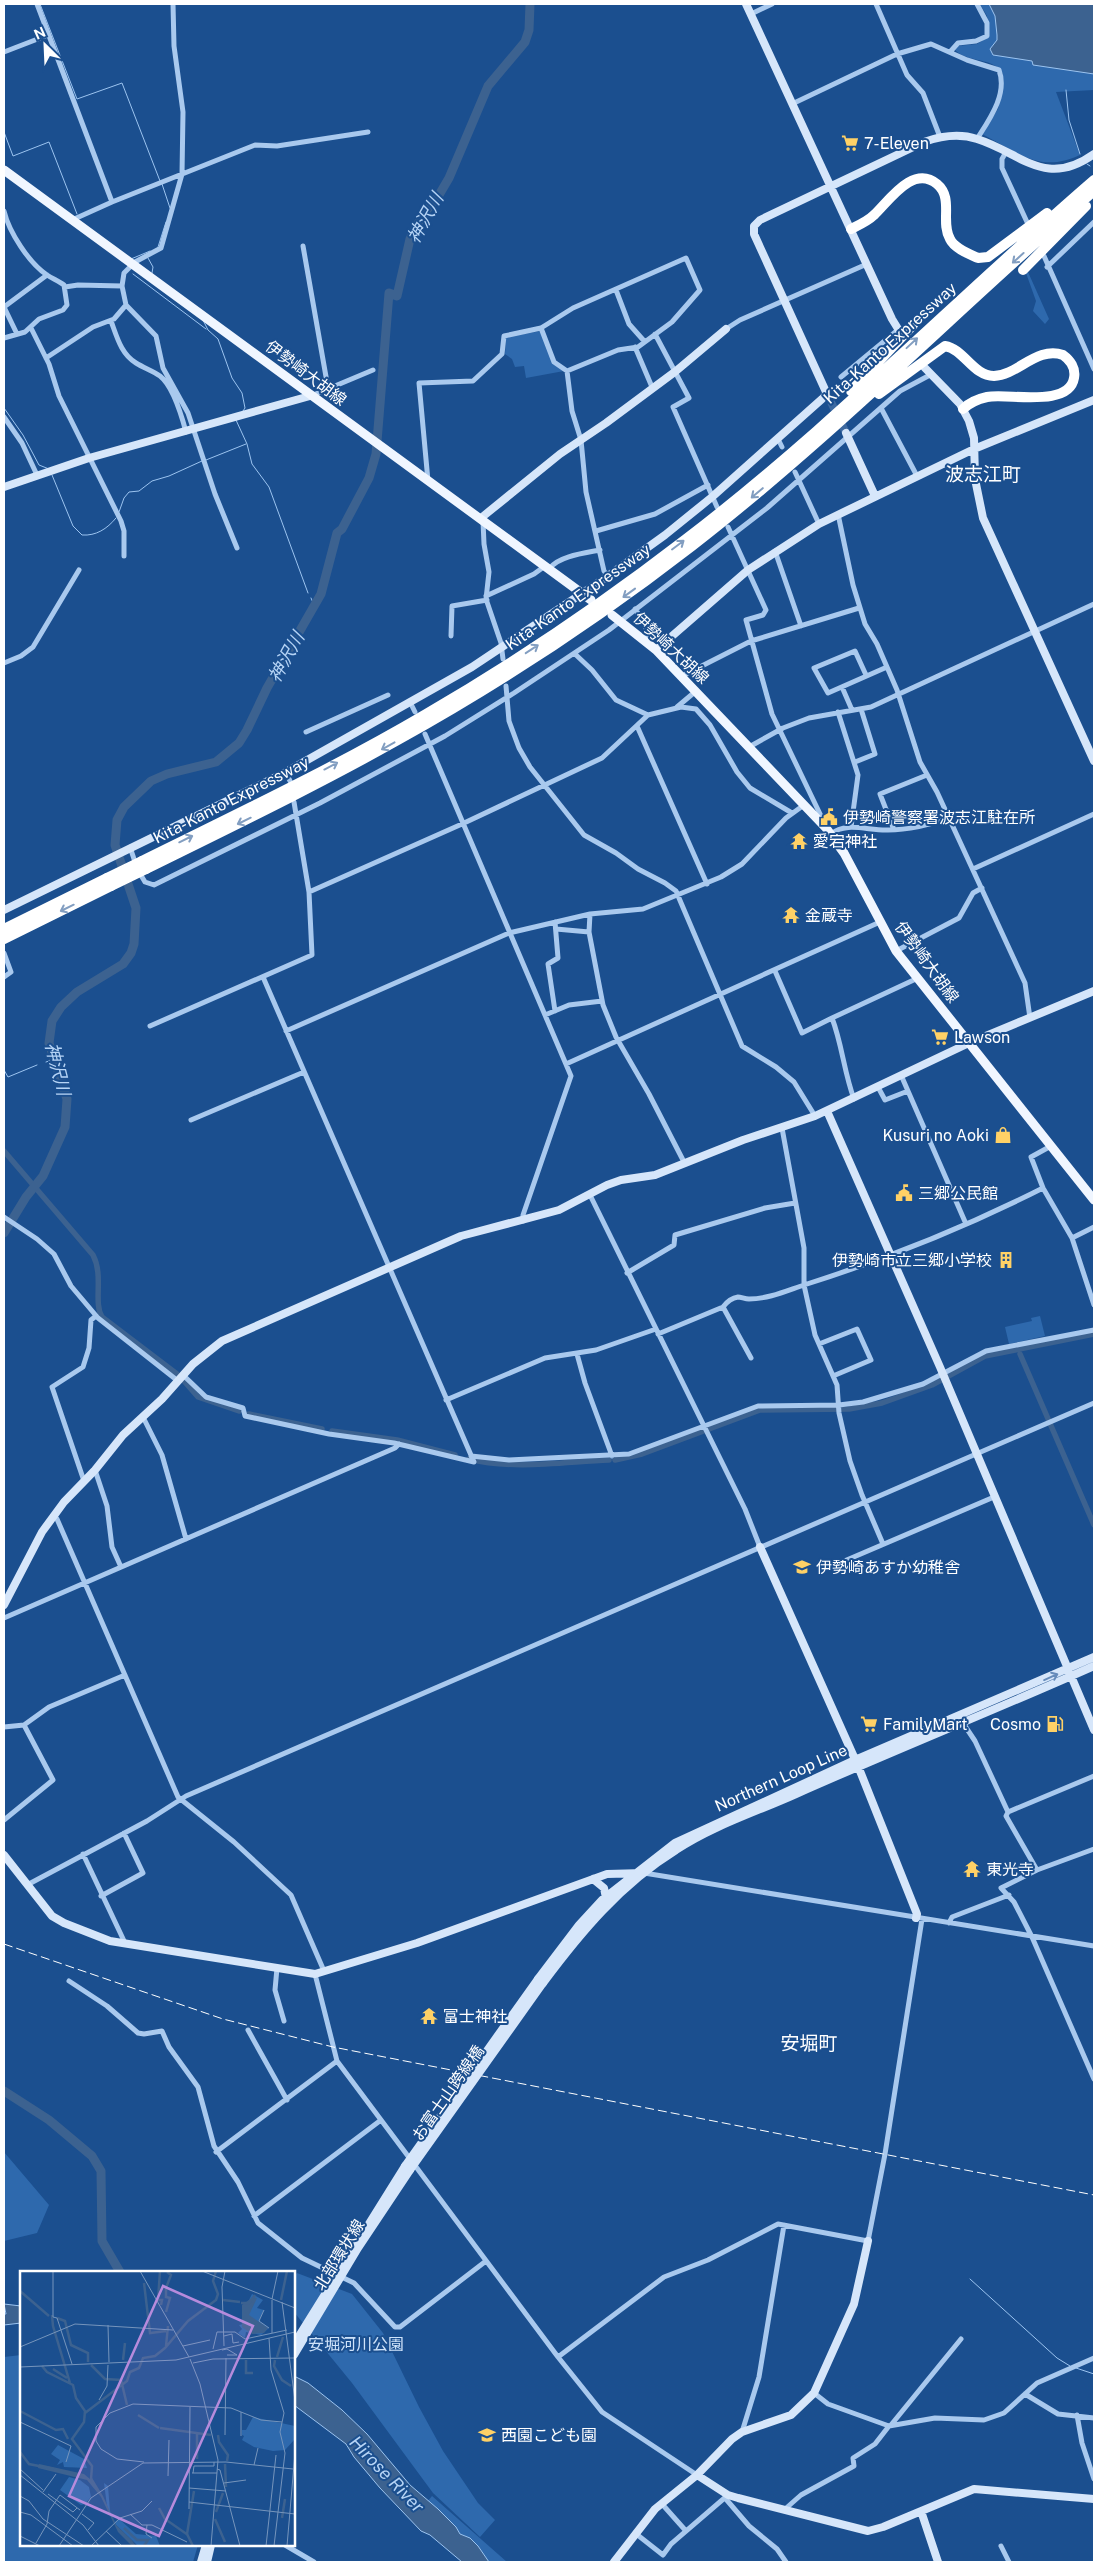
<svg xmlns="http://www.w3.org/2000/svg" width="1098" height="2566" font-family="'Public Sans','Noto Sans JP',sans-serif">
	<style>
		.green { fill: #2e69ad }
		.water { fill: #3c6290; stroke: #9cc4f0 }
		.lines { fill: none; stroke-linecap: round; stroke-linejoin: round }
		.stream { stroke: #9cc4f0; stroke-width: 1 }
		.canal { stroke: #3c6290; stroke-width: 5.5 }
		.river { stroke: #3c6290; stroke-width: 9 }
		.secondary-tunnel { stroke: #3d69a0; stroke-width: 8; stroke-dasharray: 8 4; stroke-linecap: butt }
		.street { stroke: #a9c9ee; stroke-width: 5 }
		.secondary { stroke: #d6e6fa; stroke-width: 8 }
		.primary { stroke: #f0f6ff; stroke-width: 9 }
		.highway { stroke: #fff; stroke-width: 10 }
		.rail { stroke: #fff; stroke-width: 1; stroke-dasharray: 9 4; stroke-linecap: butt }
		.secondary-bridge { stroke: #d6e6fa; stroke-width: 8 }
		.highway-bridge { stroke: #fff; stroke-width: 10 }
		.oneway { stroke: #829ec1 }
		.oneway2 { stroke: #668bba }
		.labels { text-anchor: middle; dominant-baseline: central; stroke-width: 4; stroke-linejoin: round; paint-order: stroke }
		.poi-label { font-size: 16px; fill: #fff; stroke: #1b4f8f; text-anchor: start }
		.street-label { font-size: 16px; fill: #fff; stroke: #1b4f8f }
		.park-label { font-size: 16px; fill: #cfe3fa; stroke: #1b4f8f }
		.water-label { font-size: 18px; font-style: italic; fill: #b5d3f5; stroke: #1b4f8f }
		.quarter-label { font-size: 19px; fill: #fff; stroke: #1b4f8f }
		.inset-river { fill: none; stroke: #3c6290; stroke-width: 2.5 }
		.inset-road { fill: none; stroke: #7695bc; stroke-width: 1 }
		.view { fill: #b68bdc; fill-opacity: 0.15; stroke: #b68bdc; stroke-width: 2.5 }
		.inset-edge { fill: none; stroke: #fff; stroke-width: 2.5 }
	</style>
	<rect width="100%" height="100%" fill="#1b4f8f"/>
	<path class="green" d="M980,4H1094V90L1056,92L1080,155C1040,174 1017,152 982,134L998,109L1003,74C995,57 967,63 955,50L958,46L977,44L989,37L987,16Z
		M1028,272L1049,319L1045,324L1033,311L1036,301L1026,273Z
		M541,331L554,363L564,371L526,378L524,366L515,367L512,359L505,354L506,337Z
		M1040,1316L1045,1336L1009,1344L1005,1327L1032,1321L1031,1318Z
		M4,2152L49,2205L37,2233L4,2241Z
		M297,2273L352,2294L383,2333L419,2407L443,2451L478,2503L495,2520L480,2537L433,2493L352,2383L294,2312V2277Z
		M21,2355V2545H198L193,2562H4V2357Z
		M432,2496L507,2562H489L478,2546L470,2538L460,2534L456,2527L428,2501Z"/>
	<path class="water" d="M989,4H1094V74L1033,65L1032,61L993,55L990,49L997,40V35L995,16Z
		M4,2304L21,2306V2323L4,2325V2314H6Z
		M294,2376L308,2383L342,2410L367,2434L410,2485L438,2509L456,2527L460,2534L470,2538L478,2546L489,2562H462L430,2535L421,2531L380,2488L354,2457L346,2444L294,2405Z"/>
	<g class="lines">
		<path class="stream" d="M40,4L77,99L122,83L160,181
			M1066,90L1069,120L1080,154
			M4,132L13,156L49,142L77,214
			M1087,164L1090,166
			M162,184L170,208
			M158,247L166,222
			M148,258L153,267L152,273
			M131,259L150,251
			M133,274L206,329
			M203,320L208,330L218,339L232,378L242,393L245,408L243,411
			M4,408L23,435L39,465L49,469
			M236,420L247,444L252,464L269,487L308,593
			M206,460L246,444
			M52,475L73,526L82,535C96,536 107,529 116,518
			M119,512L124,498L129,492L139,491L152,481L169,476L202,461
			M311,598L314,605
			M46,1062L55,1059
			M4,1070L8,1077L37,1065
			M970,2279L1057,2358L1070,2366
			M1076,2368L1094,2374"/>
		<path class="canal" d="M4,1151L93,1255C104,1276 93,1302 102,1317L177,1374
			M1020,1354L1094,1525
			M184,1381L198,1397L239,1411
			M249,1414L322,1429
			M332,1431L397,1440L455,1455
			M469,1459C514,1470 563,1462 609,1460
			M615,1460L642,1454L760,1410L849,1409L882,1403L932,1385L985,1356L1094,1334"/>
		<path class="river" d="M4,1233L26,1197L43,1176L65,1127L67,1099L49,1043L52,1021L61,1007L77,992L123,964L131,953L134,944L136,908L115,845L117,820L124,807L151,781L167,774L216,762L239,743L247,730L267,688L321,594L337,533L342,529L369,478L376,454L389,293L397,296L410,239L422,216L439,195L449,178L488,86L525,42L529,30L530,4
			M4,2091L49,2120L92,2156L101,2171L102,2241L120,2272"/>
		<path class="secondary-tunnel" d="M831,402L846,433"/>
		<path class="street" d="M37,4L112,202
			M173,4L174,46L183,112L182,174L161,248L135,262L124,273L122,286L126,305L156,336L163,368L188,413L215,494L237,548
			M876,4L907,75L923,93L940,137
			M751,14L772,4
			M4,52L48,35
			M950,52L958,43L976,41L987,36V23L977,4
			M792,104L897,54L931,44L967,60L999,70C1008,94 989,120 977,139
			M1006,152L1002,159V168L1027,222
			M4,211C9,232 29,263 47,275C53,279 59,281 64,285L67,305L63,310L39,319L25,332L4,338
			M72,220L112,202L255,145L277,146L368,132
			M303,246L328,388
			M1044,256L1094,369
			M1047,267L1094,222
			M65,287L78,285L122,286
			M616,290L629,324L645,342
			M4,307L47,275
			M4,307L17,334
			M111,321C117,337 121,354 136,363C144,368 153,371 160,376C173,386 182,417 186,432
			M31,328L49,364L59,396L121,521L124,531V556
			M541,328L554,362L567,371L572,411L581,440L586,492L604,571L608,576
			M726,329L740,320L867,264
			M655,334L689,398L673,407L717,507
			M635,347L652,387
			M46,358L93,327L114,319L126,305
			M841,377L899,329
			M311,396L373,370
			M881,408L917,476
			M4,417L22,443L37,475
			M778,439L782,447
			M795,472L819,524
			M428,481L419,383L473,381L502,354L504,336L541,328L573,308L686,258L700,290L672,322L638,347L618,350L567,371
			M838,514L853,585L865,624L877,644L897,690L920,762L937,792L1025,983L1030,1018
			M483,521L484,544L489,572L486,599L501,643L503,659
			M728,527L766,610L763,615L746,620L772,714L821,816L820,822
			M596,531L655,514L708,485
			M775,551L801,626
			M550,568C559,556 585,553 600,550
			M486,596L534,574L545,566
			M635,609L644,622L648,636L646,641
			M451,636L452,606L487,600
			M575,654L592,670L616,700L648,715
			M4,663L21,656L33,647L79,570
			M866,675L855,651L814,668L828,693L887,667
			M682,676L751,641L859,608
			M506,686L509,721L519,748L530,767L584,835L616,853L638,869L665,883L676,891L742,1046L776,1067L794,1082L815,1116
			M842,687L852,710
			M411,704L415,712
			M677,707L696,691
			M838,712L858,775L851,827
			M637,726L707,884
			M306,732L388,695
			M425,734L571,1076L523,1215V1221
			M749,747L783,728L809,718L871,707L1094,604
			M855,762L875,754L861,709
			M286,772L290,781
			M894,830L880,794L927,775
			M831,834C846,821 869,831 888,830C907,830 931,825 949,818
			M130,847L136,865
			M973,869L1094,814
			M139,872L145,882L154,885L320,803L445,736L514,693L609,630L767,508L900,391L930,375
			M309,892L462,824L602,758L648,715L681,707L696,709L710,725L737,772L750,788L792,813
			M590,914L589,932L603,1005L616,1037L649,1094L685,1164
			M556,929L589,932
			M896,951L959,918L973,893L982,888
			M4,953L11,972L4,977
			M775,971L802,1033L832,1018
			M555,1011L548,964L558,958L555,922
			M545,1015L569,1005L602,1001
			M150,1026L312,955L309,892L294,802
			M286,1031L509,933L590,914L643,909L721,877L742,864L786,818L804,805
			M566,1064L880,922
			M901,1075L966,1224
			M878,1087L885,1100L908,1091
			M854,1099C844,1072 842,1044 832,1018L918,978
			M191,1120L304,1072
			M782,1128L804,1248V1285L815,1335L837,1385L839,1413L850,1461L862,1495L883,1544
			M1051,1146L1031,1157L1043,1188L1072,1238L1094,1305
			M590,1195L745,1509L760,1547
			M4,1217L37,1239L54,1254L71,1286L98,1318L178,1381
			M1072,1238L1094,1227
			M627,1273L674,1245L675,1235L765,1208L795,1203
			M723,1307L751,1358
			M658,1334L723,1307C726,1303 731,1298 738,1297C741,1297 745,1299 749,1299C768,1299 786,1291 804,1285C886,1259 966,1227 1043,1188
			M819,1344L857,1329L871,1360L833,1376
			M577,1354L585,1383L612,1456
			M183,1375L206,1397L243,1408L245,1416L329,1434L394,1443L474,1462L263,977
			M446,1400L545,1358L596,1350L656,1329
			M143,1417L162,1455L186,1539
			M471,1456L509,1460L629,1454L758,1406L839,1405L863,1402L923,1384L986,1351L1094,1330
			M95,1470L107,1506L112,1547L121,1567
			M84,1481L52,1387L83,1367L89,1348L91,1320L96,1316
			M53,1515L57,1519L178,1797L234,1842L291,1895L324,1971
			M835,1565L994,1497
			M4,1618L395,1448L399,1444
			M961,1720L975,1741L1008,1812L1006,1816L1037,1870
			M4,1727L24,1725L49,1707L125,1675
			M1008,1812L1094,1776
			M4,1820L53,1780L24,1725
			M1094,1849L1037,1870L1001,1888L1014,1902L1032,1937L1094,2079
			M83,1854L125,1943
			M644,1873L1094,1946
			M27,1885L147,1821L186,1796L1094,1403
			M101,1896L143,1873L124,1833
			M949,1923L952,1917L1009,1895
			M277,1968L275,1990L284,2021
			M315,1974L337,2061L558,2357L602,2412L697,2475
			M69,1981L107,2006L138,2033L144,2034L162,2031L169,2047L198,2087L214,2146L238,2182L258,2223L302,2258L354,2283L395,2327H400L486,2261
			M248,2030L287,2100
			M216,2152L337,2061
			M254,2216L381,2120
			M558,2357L664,2277L708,2260L778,2224L868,2241L885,2154L922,1919
			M814,2393L828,2404L889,2426L935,2418L984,2420L1004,2413L1037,2383L1094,2358
			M1025,2394L1058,2414L1094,2418
			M1077,2415L1082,2443L1094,2479
			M891,2425L961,2339
			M742,2432L759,2377L784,2225
			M725,2498L749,2526L777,2549L786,2562
			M662,2504L686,2531
			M784,2510L801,2495L854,2466L853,2458L875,2444L889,2426
			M635,2533L663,2555L671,2544L728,2495
			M285,2545L314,2562
			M1001,2546L1009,2562"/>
		<path class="secondary" d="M746,4L892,319L900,332
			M925,368L960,404L969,421L974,438L975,479L983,518L1094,761
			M846,433L875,496
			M4,487L89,458L310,396
			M481,518L560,454L606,423L676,371L726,329
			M656,650L748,570L819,524L974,449L1094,400
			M4,910L286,772L472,667L608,576L665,535L712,497L822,399L827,394L754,234V226L760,220L924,142C941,136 959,133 977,139C1022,153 1045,189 1094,154
			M827,1111L940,1367L1094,1730
			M760,1547L858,1766L917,1914L916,1918
			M4,1605L42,1532L64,1502L95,1470L123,1435L162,1399L193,1364L222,1341L461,1236L559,1210L607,1185L621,1180L655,1175L743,1140L815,1116L969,1043L1094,991
			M4,1855L52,1916L64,1923L110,1941L315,1974L417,1943L607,1874L644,1873
			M593,1879L604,1888L606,1898
			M538,1979L579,1925L602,1900L675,1843L855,1760L1094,1657
			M543,1983C581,1932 621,1884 676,1850C712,1826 756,1812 796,1794C895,1750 995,1710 1094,1666
			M294,2344L405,2166
			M294,2355L358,2248L410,2170
			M697,2475L728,2495L738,2498L868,2531L883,2527L974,2489L1094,2499
			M921,2511L938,2562
			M201,2562L206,2545
			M207,2562L211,2545
			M614,2562L655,2509L697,2475L732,2439L742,2432L791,2415L814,2393L854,2304L868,2241"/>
		<path class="primary" d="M4,170L591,600
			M612,615L656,650L826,828L844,853L896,951L1094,1200"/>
		<path class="highway" d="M851,229C859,225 868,221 874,215C889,201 913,164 937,184C954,198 940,222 950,239C954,248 969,254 978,258L988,257L1047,213
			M1023,270L1086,206
			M851,391L913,325
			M879,394L945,346C964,349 973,376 994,376C1018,375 1037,346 1063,355C1070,360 1076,368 1074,378C1069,408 1008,393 987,397C978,399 969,403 963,409
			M142,861C237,814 334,768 426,714C516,662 603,603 686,539C830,429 957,298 1094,180
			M146,869C231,827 316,786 398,740C501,683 599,618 692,546C834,436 959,308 1094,191
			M4,929L107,878
			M4,939L111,886"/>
		<path class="rail" d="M4,1944L223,2019L333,2047L1094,2195"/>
		<path class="secondary-bridge" d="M405,2166L538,1979
			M410,2170L543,1983"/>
		<path class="highway-bridge" d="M107,878L142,861
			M111,886L146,869"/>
	</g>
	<defs><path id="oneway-shaft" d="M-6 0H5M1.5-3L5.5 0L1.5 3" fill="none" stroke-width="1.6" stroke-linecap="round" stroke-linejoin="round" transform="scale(1.25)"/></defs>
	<g class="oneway">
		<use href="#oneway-shaft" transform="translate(1018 258) rotate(138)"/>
		<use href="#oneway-shaft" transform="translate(912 343) rotate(-43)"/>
		<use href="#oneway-shaft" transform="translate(757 493) rotate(140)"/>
		<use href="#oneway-shaft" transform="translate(678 545) rotate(-37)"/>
		<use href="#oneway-shaft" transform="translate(629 593) rotate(144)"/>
		<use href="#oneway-shaft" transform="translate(532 649) rotate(-33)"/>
		<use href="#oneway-shaft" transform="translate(388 746) rotate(151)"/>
		<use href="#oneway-shaft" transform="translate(331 766) rotate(-28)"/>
		<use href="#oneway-shaft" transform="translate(244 821) rotate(154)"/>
		<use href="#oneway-shaft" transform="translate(186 839) rotate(-26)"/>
		<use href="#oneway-shaft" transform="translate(67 908) rotate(154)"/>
	</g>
	<use class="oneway2" href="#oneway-shaft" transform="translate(1051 1677) rotate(-24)"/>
	<defs>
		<g id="supermarket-bare" transform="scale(1.35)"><path d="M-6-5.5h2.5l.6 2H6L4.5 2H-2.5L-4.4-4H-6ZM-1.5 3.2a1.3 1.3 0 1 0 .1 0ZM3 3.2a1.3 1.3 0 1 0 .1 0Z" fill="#ffd166" stroke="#1b4f8f" stroke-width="2.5" paint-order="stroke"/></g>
		<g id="civic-bare" transform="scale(1.35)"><path d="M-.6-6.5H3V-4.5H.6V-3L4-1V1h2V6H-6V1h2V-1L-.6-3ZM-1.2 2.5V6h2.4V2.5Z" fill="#ffd166" stroke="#1b4f8f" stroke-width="2.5" paint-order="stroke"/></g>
		<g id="temple-bare" transform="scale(1.35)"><path d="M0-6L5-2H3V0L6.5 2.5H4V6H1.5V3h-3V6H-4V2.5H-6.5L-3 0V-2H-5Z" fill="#ffd166" stroke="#1b4f8f" stroke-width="2.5" paint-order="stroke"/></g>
		<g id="shop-bare" transform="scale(1.35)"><path d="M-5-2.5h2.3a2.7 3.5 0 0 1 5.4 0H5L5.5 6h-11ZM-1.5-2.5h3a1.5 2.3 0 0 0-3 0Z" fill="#ffd166" stroke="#1b4f8f" stroke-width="2.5" paint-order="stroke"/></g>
		<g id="building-bare" transform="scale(1.35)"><path d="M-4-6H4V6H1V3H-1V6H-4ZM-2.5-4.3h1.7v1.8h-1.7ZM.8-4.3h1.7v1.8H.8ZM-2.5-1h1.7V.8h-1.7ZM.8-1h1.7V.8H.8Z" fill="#ffd166" stroke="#1b4f8f" stroke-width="2.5" paint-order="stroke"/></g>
		<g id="school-bare" transform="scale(1.35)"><path d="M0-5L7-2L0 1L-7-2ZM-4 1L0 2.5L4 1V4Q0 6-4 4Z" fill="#ffd166" stroke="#1b4f8f" stroke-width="2.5" paint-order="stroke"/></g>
		<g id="fuel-bare" transform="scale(1.35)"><path d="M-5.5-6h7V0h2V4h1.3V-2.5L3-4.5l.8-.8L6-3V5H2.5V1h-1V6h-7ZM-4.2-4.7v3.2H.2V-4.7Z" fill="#ffd166" stroke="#1b4f8f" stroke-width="2.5" paint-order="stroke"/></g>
	</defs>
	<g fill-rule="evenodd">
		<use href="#supermarket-bare" x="850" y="143"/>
		<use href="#civic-bare" x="829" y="817"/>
		<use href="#temple-bare" x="799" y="841"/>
		<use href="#temple-bare" x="791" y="915"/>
		<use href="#supermarket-bare" x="940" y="1037"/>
		<use href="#shop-bare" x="1003" y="1135"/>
		<use href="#civic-bare" x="904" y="1193"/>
		<use href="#building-bare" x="1006" y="1260"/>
		<use href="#school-bare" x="802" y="1567"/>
		<use href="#supermarket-bare" x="869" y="1724"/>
		<use href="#fuel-bare" x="1055" y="1724"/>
		<use href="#temple-bare" x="972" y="1869"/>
		<use href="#temple-bare" x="429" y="2016"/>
		<use href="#school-bare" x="487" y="2435"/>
	</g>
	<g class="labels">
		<g class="poi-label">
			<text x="864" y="143">7-Eleven</text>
			<text x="843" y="817">伊勢崎警察署波志江駐在所</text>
			<text x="813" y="841">愛宕神社</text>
			<text x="805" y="915">金蔵寺</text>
			<text x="954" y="1037">Lawson</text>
			<text x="989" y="1135" text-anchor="end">Kusuri no Aoki</text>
			<text x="918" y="1193">三郷公民館</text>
			<text x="992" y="1260" text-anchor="end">伊勢崎市立三郷小学校</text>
			<text x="816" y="1567">伊勢崎あすか幼稚舎</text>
			<text x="883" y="1724">FamilyMart</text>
			<text x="1041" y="1724" text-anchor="end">Cosmo</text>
			<text x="986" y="1869">東光寺</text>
			<text x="443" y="2016">富士神社</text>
			<text x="501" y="2435">西園こども園</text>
		</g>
		<g class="street-label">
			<text transform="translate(890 343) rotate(-42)">Kita-Kanto Expressway</text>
			<text transform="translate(306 373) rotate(37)">伊勢崎大胡線</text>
			<text transform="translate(578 597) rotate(-35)">Kita-Kanto Expressway</text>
			<text transform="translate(671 648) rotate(43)">伊勢崎大胡線</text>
			<text transform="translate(231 800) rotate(-27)">Kita-Kanto Expressway</text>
			<text transform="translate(927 962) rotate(54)">伊勢崎大胡線</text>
			<text transform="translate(781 1778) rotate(-24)">Northern Loop Line</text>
			<text transform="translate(448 2093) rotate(-55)">お富士山跨線橋</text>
			<text transform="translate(339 2255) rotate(-58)">北部環状線</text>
		</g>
		<g class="park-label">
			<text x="356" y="2344">安堀河川公園</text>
		</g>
		<g class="water-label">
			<text transform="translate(425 218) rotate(-61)">神沢川</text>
			<text transform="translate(286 657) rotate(-61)">神沢川</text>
			<text transform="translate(58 1069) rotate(76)">神沢川</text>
			<text transform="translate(387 2474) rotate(46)">Hirose River</text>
		</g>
		<g class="quarter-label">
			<text x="983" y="474">波志江町</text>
			<text x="809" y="2043">安堀町</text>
		</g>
	</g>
	<g transform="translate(20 2271)">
		<rect width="275" height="275" fill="#1b4f8f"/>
		<path d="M232,23L243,29L237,37L244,39L239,50L249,57L241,64L226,61L225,67L218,62L222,58L219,54L223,53L222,34L228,31ZM233,146L275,155V168L265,179L253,180L234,176L222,169L224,165L222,164V159H226ZM38,174L64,188L67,197L44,196L43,191L37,194L40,189L31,183ZM49,206L60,209L69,216L71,226L65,233L61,234L40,219ZM84,212L88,215L90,240L95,251L99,248L116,263L136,265L140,275H118L96,254L87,235Z" fill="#2e69ad"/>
		<path d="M233,26L237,27L229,44L248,57L244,62L232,63L222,56V34ZM19,193L64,203L70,208L71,205L83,225L96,254L118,275L112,270L116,275H112L98,261L81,226L67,209L18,197Z" fill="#3c6290"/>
		<path class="inset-river" d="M140,0L138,29H142L141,34M124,12L130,62L146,60M0,20L29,45M203,29L220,31M261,29L267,0M221,32H229L235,24M146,41L150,27L146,26V17L151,4L147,1M32,44L33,55L50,112M37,47L45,50L51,74L68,82V91M146,75L148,55M257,86L263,66M103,89L105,72M226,89V102H233M255,89L254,95L262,109L271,115M71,94L85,108L101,109L107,134M22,95L27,101L53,114L56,127L65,140L64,151L52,168L72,195L71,208M33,98L47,107M0,140L36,159L43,158L48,168M65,142L107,110L110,101L119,97L123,87L135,85L145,77L168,50L196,29L198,23L193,10L196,0M118,144L139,157M140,157L191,164M198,164L199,171L208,184L207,190M0,181L9,193L34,198M177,188V163M205,193L206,216M139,237L145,248L168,264M196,241L203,222M262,247L265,228M195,248L205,271M104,257L117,269H128L124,275M173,275L167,263L174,220"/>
		<path class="inset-road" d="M33,0V46L37,47L52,93M120,0L169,86M182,0L275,37M252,28L258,0M262,31L275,130M244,39L239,50L249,57M88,54L89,91M252,62V29M204,65L212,63L213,72L219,71M249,67L251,99L264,142L260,161L265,182L254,275M163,75L190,69M204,75L202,16L205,0M0,76L55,53L153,59M193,78L197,61H215L225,68L267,59M202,79L207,78L217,84H207M170,88L180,113L198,189L191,275M173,92L193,88L275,87M0,96L156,89L275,61M79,129L87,115L88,94M221,141V165M0,151L51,175L46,191M205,164L206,87M124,191L97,188L81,178L76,170V156L90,142L113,133L211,137L241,149L262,151M234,194L238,177M0,198L23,219M197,198L200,199L220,275M172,202H197M173,202L174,195H194V191M0,204L63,254L79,275M148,205L149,169M204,212L226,209M169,217L206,220M23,221L36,203M28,223L53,241L57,237M0,225L9,230L23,248L64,275M169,231L275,243M169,238L170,136M0,241L11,244L53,275M62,243L74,252L68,259M110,243L122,254H132L167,271M127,254L126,263L132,267M86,260L102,275M0,265L20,275M16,272L27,253L29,240L40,224L60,239M39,275L71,227L123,192L206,191L273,198M71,275L100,247L122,240L132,230M246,275L256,184M267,275L275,182"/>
		<path class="view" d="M143,15L233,55L139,265L49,225Z"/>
		<rect width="275" height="275" class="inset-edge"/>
	</g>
	<rect width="1098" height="2566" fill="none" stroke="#ffffff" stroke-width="10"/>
	<g transform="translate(45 45) rotate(336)" stroke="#1b4f8f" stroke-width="4" paint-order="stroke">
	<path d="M0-4L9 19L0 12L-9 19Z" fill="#ffffff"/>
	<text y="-8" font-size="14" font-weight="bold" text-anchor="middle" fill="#ffffff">N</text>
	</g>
</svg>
